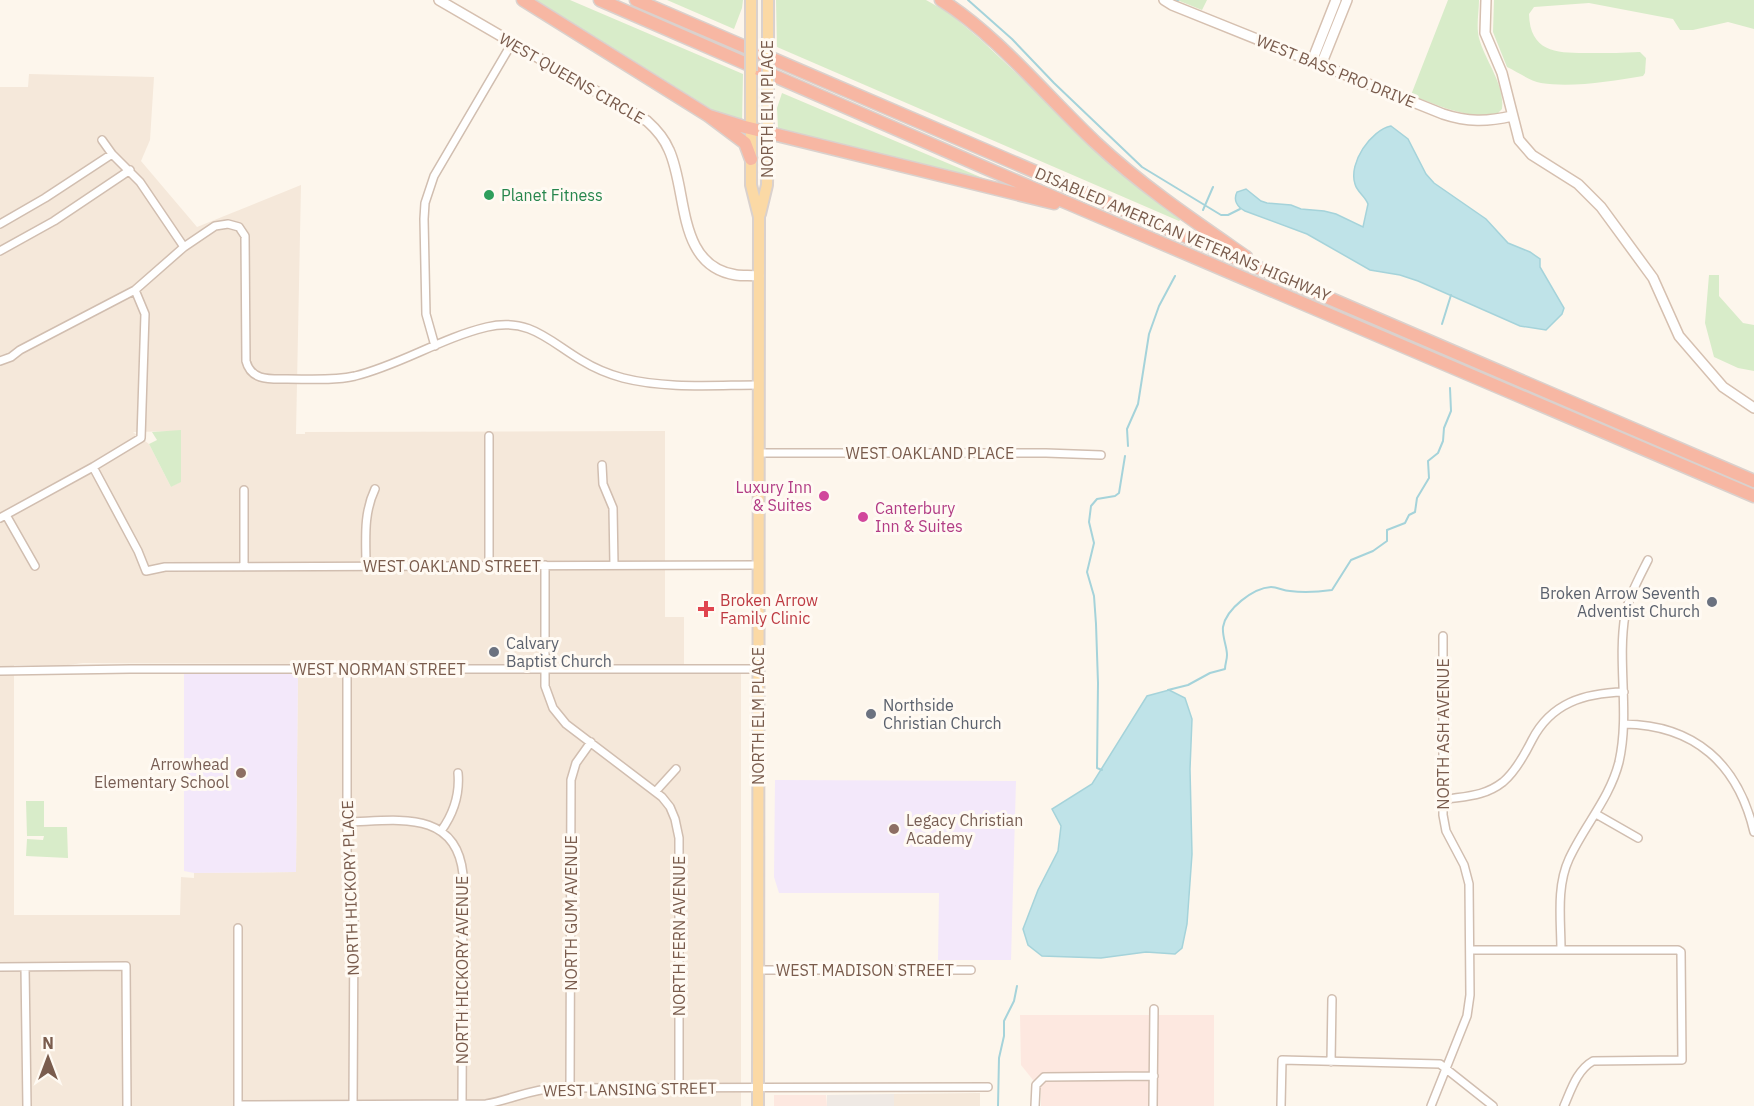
<svg xmlns="http://www.w3.org/2000/svg" width="1754" height="1106" font-family="'IBM Plex Sans',sans-serif">
	<style>
		.residential { fill: #f5e8da; fill-rule: evenodd }
		.commercial { fill: #fde8e0 }
		.industrial { fill: #efe9e4 }
		.education { fill: #f3e8fa }
		.green { fill: #d8ecc9 }
		.water { fill: #bfe3e8; stroke: #a5d3da; stroke-width: 1.5 }
		.lines { fill: none; stroke-linecap: round; stroke-linejoin: round }
		.stream { stroke: #a5d3da; stroke-width: 2 }
		.street-casing { stroke: #d1beb0; stroke-width: 10 }
		.secondary-casing { stroke: #d6c0b0; stroke-width: 12 }
		.primary-casing { stroke: #dad1cd; stroke-width: 14 }
		.highway-casing { stroke: #dad1cd; stroke-width: 15 }
		.street { stroke: #fff; stroke-width: 7 }
		.secondary { stroke: #fff; stroke-width: 9 }
		.primary { stroke: #fbd9a5; stroke-width: 10 }
		.highway { stroke: #f7b7a3; stroke-width: 12 }
		.primary-bridge-casing { stroke: #dad1cd; stroke-width: 14; stroke-linecap: butt }
		.primary-bridge { stroke: #fbd9a5; stroke-width: 10 }
		.leisure-dot { fill: #2e9e5b; stroke: #fffaf3; stroke-width: 2 }
		.hotel-dot { fill: #d1479c; stroke: #fffaf3; stroke-width: 2 }
		.worship-dot { fill: #6b7280; stroke: #fffaf3; stroke-width: 2 }
		.health-dot { fill: #e0444e; stroke: #fffaf3; stroke-width: 2 }
		.education-dot { fill: #8d6e63; stroke: #fffaf3; stroke-width: 2 }
		.labels { text-anchor: middle; dominant-baseline: central; stroke-width: 6; stroke-linejoin: round; paint-order: stroke }
		.street-label { font-size: 16px; fill: #7a5c4d; stroke: #fffaf3 }
		.leisure-label { font-size: 16px; fill: #27864d; stroke: #fffaf3; text-anchor: start }
		.hotel-label { font-size: 16px; fill: #b23c85; stroke: #fffaf3; text-anchor: end }
		.worship-label { font-size: 16px; fill: #5b616d; stroke: #fffaf3; text-anchor: start }
		.health-label { font-size: 16px; fill: #be3a42; stroke: #fffaf3; text-anchor: start }
		.education-label { font-size: 16px; fill: #785e54; stroke: #fffaf3; text-anchor: end }
	</style>
	<rect width="100%" height="100%" fill="#fdf6ec"/>
	<path class="residential" d="M29,74L154,77L150,140L141,161L197,227L301,185L296,434H305V432L665,431V617H684V673H741V1106H0V87H28ZM181,431L180,482L171,487L149,444L133,432ZM83,663L298,664L296,872L194,873V878L181,877L180,915H14V665L61,666Z
		M980,1093V1106H894V1094Z"/>
	<path class="commercial" d="M1020,1015H1214V1106H1041V1090L1021,1065Z
		M774,1095H826L827,1106H774Z"/>
	<path class="industrial" d="M894,1094V1106H827V1095Z"/>
	<path class="education" d="M184,674H298L296,872L194,873L184,871Z
		M775,780L1016,781L1011,960H938L939,893H779L774,877Z"/>
	<path class="green" d="M536,0H570L743,74L742,123L716,112Z
		M667,0H743L742,8L734,29Z
		M776,0H926L949,13L980,39L1120,171L1182,218L1179,221L777,47Z
		M1177,0H1207L1202,10Z
		M1448,0H1479C1479,12 1476,26 1479,38C1485,61 1505,84 1502,109L1496,115C1465,118 1439,106 1411,95Z
		M1494,0H1754V29L1728,22L1693,30H1680L1673,19L1589,3L1534,7L1529,14C1530,55 1561,53 1592,53C1608,53 1624,53 1640,52L1646,58L1645,73L1643,76C1612,81 1572,88 1541,83C1530,81 1518,72 1507,67L1493,32Z
		M782,93L985,179L980,181L778,129L777,108Z
		M1709,275H1719V296L1743,323L1754,325V371L1738,368L1714,357L1705,323Z
		M181,430V482L171,487L149,444L157,440L152,432Z
		M44,801V827H67L68,858L26,856L27,839L43,840L44,836H27L26,801Z"/>
	<path class="water" d="M1391,126L1408,139L1426,174L1434,183L1486,219L1508,243L1530,252L1540,259V267L1564,308L1562,314L1546,330L1520,326L1418,281L1400,275L1370,270L1307,234L1245,211C1237,207 1233,200 1237,192L1246,189L1261,201L1267,203L1291,205L1301,209L1324,211L1336,214L1363,227L1368,204C1365,196 1357,192 1355,184C1348,163 1371,130 1391,126Z
		M1169,690L1185,698L1192,719L1190,769L1192,854L1187,924L1182,948L1175,954L1146,952L1101,958L1042,956L1028,945L1023,929L1038,890L1058,851L1061,826L1052,809L1092,784L1147,696Z"/>
	<g class="lines">
		<path class="stream" d="M968,0L1012,39L1054,83L1142,167L1221,215H1228L1240,209
			M1177,1L1178,0
			M1203,210L1213,187
			M1442,324L1451,295
			M1128,446L1127,429L1138,404L1149,334L1159,306L1175,276
			M1168,690L1188,685L1210,673L1225,669C1225,664 1227,660 1227,655C1227,646 1222,637 1223,627C1226,609 1253,588 1271,587C1278,587 1283,591 1290,591C1304,593 1318,592 1332,590L1351,560L1373,551L1387,541V530L1405,523L1409,515L1415,512L1417,498L1429,478L1428,461L1438,453L1443,441L1444,428L1451,411L1450,388
			M1102,770L1097,768L1098,683L1096,624L1094,596L1087,572L1094,543L1089,522L1091,506L1097,499L1115,496L1119,493L1125,456
			M998,1106L999,1058L1004,1036V1021L1014,1001L1017,986"/>
		<g class="street-casing">
			<path id="street" d="M102,140L112,154L140,182L184,247
				M0,224L45,198L112,154
				M0,251L54,221L130,170
				M435,346L426,314L424,219L425,203L434,176L512,43
				M0,361L11,357L20,350L135,290L184,247L215,226L228,224L239,227L245,236L246,361C251,381 270,379 287,379C309,379 332,381 355,376C400,365 441,338 487,327C529,317 549,341 581,360C594,368 608,374 623,378C666,389 715,385 759,385
				M759,453H1046L1101,455
				M602,465L603,484L613,508L614,565
				M93,467L138,551L146,571L165,567L758,565
				M6,515L35,566
				M0,518L93,467L141,438L145,314L135,290
				M545,565V686L553,708L566,724L662,797L670,807L675,819L679,838V1088
				M366,566C366,540 363,514 375,489
				M489,566V436
				M244,567V490
				M347,669V873L354,921L353,1106
				M0,671L130,669H758
				M1624,724C1695,725 1738,764 1754,832
				M656,791L676,769
				M1442,800C1464,796 1484,797 1503,782C1515,772 1525,754 1532,740C1551,703 1584,693 1624,692
				M1596,814L1638,838
				M347,822C395,821 456,808 463,874L462,1106
				M441,831C454,813 460,795 458,773
				M1470,950H1678L1681,952L1682,1060L1593,1061C1577,1070 1571,1090 1564,1106
				M1561,950C1561,921 1556,887 1569,859C1584,826 1610,798 1619,762C1630,713 1617,663 1625,615C1629,596 1639,578 1648,560
				M0,967L126,966L127,1106
				M25,967L27,1106
				M758,970H971
				M1331,1062L1332,999
				M570,1089L571,780L576,763L591,742
				M238,1105L486,1104C510,1100 531,1089 556,1088L988,1087
				M238,1106V928
				M1035,1106L1036,1085L1044,1077L1154,1076
				M1153,1106L1154,1009
				M1281,1106L1282,1060L1440,1064L1493,1106
				M1431,1106L1467,1016L1470,995L1469,884L1464,865L1446,831L1443,815V636"/>
		</g>
		<g class="secondary-casing">
			<path id="secondary" d="M439,0L647,121C656,129 664,138 669,150C688,191 676,266 736,275C743,276 751,275 759,276
				M1164,0L1172,5L1443,114C1467,122 1487,122 1512,116
				M1486,0L1485,33L1502,73L1519,140L1532,155L1578,184L1601,207L1653,278L1679,336L1723,387L1754,408
				M1312,61L1336,0
				M1321,65L1347,0"/>
		</g>
		<g class="primary-casing">
			<path id="primary" d="M768,0V24
				M751,71V185L759,217L758,1106
				M760,214L767,185L768,126"/>
		</g>
		<g class="highway-casing">
			<path id="highway" d="M523,0L709,116L745,143L751,159
				M600,0L988,169L1754,496
				M636,0L1754,481
				M941,0C997,35 1047,97 1096,143C1142,186 1194,221 1246,257
				M709,116L741,126L1054,203"/>
		</g>
		<use href="#street" class="street"/>
		<use href="#secondary" class="secondary"/>
		<use href="#primary" class="primary"/>
		<use href="#highway" class="highway"/>
		<g class="primary-bridge-casing">
			<path id="primary-bridge" d="M768,24V126
				M751,71V0"/>
		</g>
		<use href="#primary-bridge" class="primary-bridge"/>
	</g>
	<circle class="leisure-dot" cx="489" cy="195" r="6"/>
	<g class="hotel-dot">
		<circle cx="824" cy="496" r="6"/>
		<circle cx="863" cy="517" r="6"/>
	</g>
	<g class="worship-dot">
		<circle cx="1712" cy="602" r="6"/>
		<circle cx="494" cy="652" r="6"/>
		<circle cx="871" cy="714" r="6"/>
	</g>
	<path class="health-dot" d="M703 600h6v6h6v6h-6v6h-6v-6h-6v-6h6z"/>
	<g class="education-dot">
		<circle cx="241" cy="773" r="6"/>
		<circle cx="894" cy="829" r="6"/>
	</g>
	<g class="labels">
		<g class="street-label">
			<text transform="translate(1336 71) rotate(22)">WEST BASS PRO DRIVE</text>
			<text transform="translate(572 78) rotate(30)">WEST QUEENS CIRCLE</text>
			<text transform="translate(767 109) rotate(-90)">NORTH ELM PLACE</text>
			<text transform="translate(1183 234) rotate(23)">DISABLED AMERICAN VETERANS HIGHWAY</text>
			<text x="930" y="453">WEST OAKLAND PLACE</text>
			<text x="452" y="566">WEST OAKLAND STREET</text>
			<text x="379" y="669">WEST NORMAN STREET</text>
			<text transform="translate(758 716) rotate(-90)">NORTH ELM PLACE</text>
			<text transform="translate(1443 734) rotate(-90)">NORTH ASH AVENUE</text>
			<text transform="translate(350 888) rotate(-92)">NORTH HICKORY PLACE</text>
			<text transform="translate(571 913) rotate(-90)">NORTH GUM AVENUE</text>
			<text transform="translate(679 936) rotate(-90)">NORTH FERN AVENUE</text>
			<text transform="translate(462 970) rotate(-90)">NORTH HICKORY AVENUE</text>
			<text x="865" y="970">WEST MADISON STREET</text>
			<text transform="translate(630 1089) rotate(-1)">WEST LANSING STREET</text>
		</g>
		<g class="leisure-label">
			<text x="501" y="195">Planet Fitness</text>
		</g>
		<g class="hotel-label">
			<text x="812" y="487">Luxury Inn<tspan x="812" dy="18">&amp; Suites</tspan></text>
			<text x="875" y="508" text-anchor="start">Canterbury<tspan x="875" dy="18">Inn &amp; Suites</tspan></text>
		</g>
		<g class="worship-label">
			<text x="1700" y="593" text-anchor="end">Broken Arrow Seventh<tspan x="1700" dy="18">Adventist Church</tspan></text>
			<text x="506" y="643">Calvary<tspan x="506" dy="18">Baptist Church</tspan></text>
			<text x="883" y="705">Northside<tspan x="883" dy="18">Christian Church</tspan></text>
		</g>
		<g class="health-label">
			<text x="720" y="600">Broken Arrow<tspan x="720" dy="18">Family Clinic</tspan></text>
		</g>
		<g class="education-label">
			<text x="229" y="764">Arrowhead<tspan x="229" dy="18">Elementary School</tspan></text>
			<text x="906" y="820" text-anchor="start">Legacy Christian<tspan x="906" dy="18">Academy</tspan></text>
		</g>
	</g>
	<g transform="translate(48 1058)" stroke="#fffaf3" stroke-width="4.5" paint-order="stroke">
	<path d="M0-4.5L10 22L0 15L-10 22Z" fill="#7a5c4d"/>
	<text y="-9" font-size="16" font-weight="bold" text-anchor="middle" fill="#7a5c4d">N</text>
	</g>
</svg>
